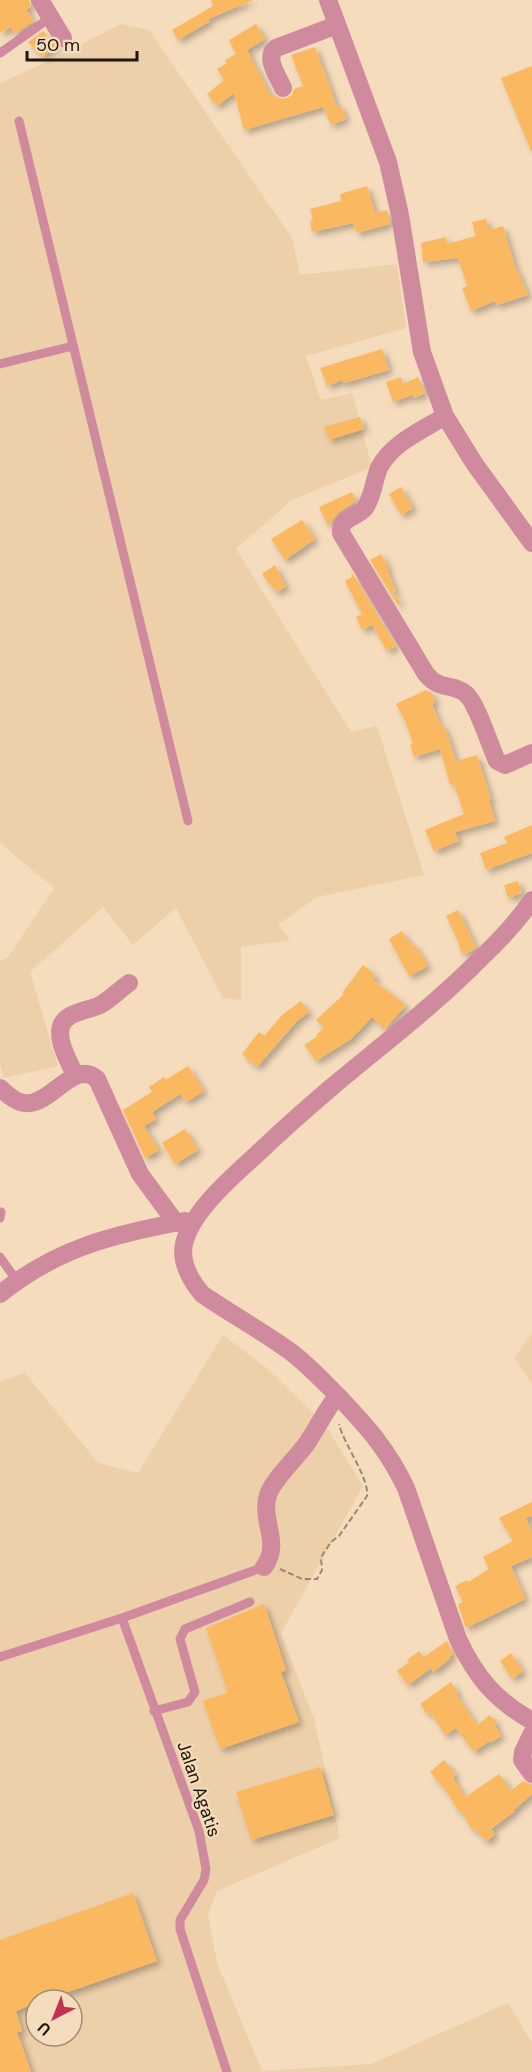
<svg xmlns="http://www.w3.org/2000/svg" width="532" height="2072" font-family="'DM Sans',sans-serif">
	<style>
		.built { fill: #edcfaa; fill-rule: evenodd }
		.building { fill: #fab960; filter: url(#shadow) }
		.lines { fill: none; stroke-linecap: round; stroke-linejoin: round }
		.path { stroke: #9a8871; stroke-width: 2; stroke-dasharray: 6 3; stroke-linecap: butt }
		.service { stroke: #cf8b9d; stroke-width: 9 }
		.minor { stroke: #cf8b9d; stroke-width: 18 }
		.labels { text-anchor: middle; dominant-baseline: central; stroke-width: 4.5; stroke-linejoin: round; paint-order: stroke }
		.street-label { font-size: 18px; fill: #1e160a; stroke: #f5dcbd }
	</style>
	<defs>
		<filter id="shadow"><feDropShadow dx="4" dy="4" stdDeviation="3" flood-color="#0004"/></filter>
	</defs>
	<rect width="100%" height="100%" fill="#f5dcbd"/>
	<path class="built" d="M121,24L149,30L292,238L300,275L397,264L406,328L306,356L321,400L352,393L372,467L292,500L236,549L351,732L377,726L424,875L317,897L278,925L290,940L241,947V1000L223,998L176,908L133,945L103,907L30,972L58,1066L4,1078L0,1064V961L8,957L54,888L0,843V83L45,63Z
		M532,1333V1384L514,1358Z
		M223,1335L269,1370L325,1425L363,1486L281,1633L314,1719L340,1838L217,1891L208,1915L217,1963L262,2071L371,2064L508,2003L532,2043V2072H0V1382L25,1373L98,1463L138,1473ZM36,2000H72V2036H36Z"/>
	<path class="building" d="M0,0H29L31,7L26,9L34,21L15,34L11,27L0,33Z
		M211,0H253L208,19L210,21L178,40L172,30L213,6Z
		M256,24L265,39L247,50L271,96L274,95L281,99L287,98L292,95L294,89L303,86L291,55L315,47L337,107L341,106L346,119L331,125L323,107L244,130L234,93L217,106L207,94L224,80L217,69L226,64L225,60L236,54L229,40Z
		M43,31L57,47L42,57L28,42Z
		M532,66V151H531L501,78Z
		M367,186L375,213L387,210L390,224L357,233L353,223L312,232L310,221L313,220L310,209L341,201L340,194Z
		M486,219L489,230L503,226L515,266L528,295L497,305L495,301L471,311L462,288L467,286L458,258L423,262L421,243L446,237L447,244L476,236L472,222Z
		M382,349L389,370L344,383L342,380L327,386L320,368Z
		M401,377L403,384L418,377L425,393L414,398L412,395L393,402L386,382Z
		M360,417L364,429L329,440L324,427Z
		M401,487L413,508L401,515L389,494Z
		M352,492L356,501L338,513L328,526L319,507Z
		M302,520L315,539L285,560L271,539Z
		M381,554L389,569L387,570L396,591L393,592L401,603L398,605L370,560Z
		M275,565L286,587L276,592L262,574Z
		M351,571L396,646L387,651L372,625L362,630L356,617L362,614L345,581L352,577Z
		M426,690L432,693L435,703L432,704L440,725L442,724L447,733L456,761L477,755L491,800H489L495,821L455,832L459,841L434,851L425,830L464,814L454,784L450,785L440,749L414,757L410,745L413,744L405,721L396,704Z
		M532,825V853L486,870L480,853L507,843L504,837Z
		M518,881L522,893L508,898L504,885Z
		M458,910L476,947L472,951L462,954L457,939L446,916Z
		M402,931L412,946L414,944L428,966L409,976L389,939Z
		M363,965L376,976L373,980L406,1005L385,1029L372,1017L351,1039L316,1061L304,1045L318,1036L316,1035L324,1028L316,1020L344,994L342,993Z
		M301,1001L309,1012L297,1021L257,1067L242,1054L259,1032L264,1036L283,1014Z
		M188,1066L204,1091L186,1102L180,1094L152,1112L156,1119L144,1126L159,1150L145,1158L123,1110L152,1092L149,1087L164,1077L166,1080Z
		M185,1129L198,1150L175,1164L162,1143Z
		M532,1502V1516L526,1518L532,1534V1557L511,1566L525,1599L466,1628L458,1604L463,1602L455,1586L467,1580L468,1582L489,1569L483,1557L513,1541L499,1518Z
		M264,1604L286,1670L281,1672L299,1722L220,1749L203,1701L228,1692L206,1628Z
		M447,1641L453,1654L449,1657L450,1659L433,1672L431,1668L408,1685L397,1671L409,1662L407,1660L419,1651L424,1657Z
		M511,1653L523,1671L512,1679L500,1661Z
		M451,1682L458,1693L456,1694L477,1725L490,1715L497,1723L495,1725L501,1736L490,1743L489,1741L474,1752L456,1728L445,1735L430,1712L427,1714L420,1704Z
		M444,1760L456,1775L453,1778L465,1797L499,1774L511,1791L523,1781L532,1785V1794L514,1810L515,1811L491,1829L495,1834L486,1842L475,1829L472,1830L461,1811L459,1812L446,1791L430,1772Z
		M320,1767L334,1815L251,1840L236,1792Z
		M133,1893L157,1961L45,2000H36V2003L16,2011L22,2031L17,2032L31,2072H0V1940Z"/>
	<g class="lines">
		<path class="path" d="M280,1569L302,1579H317L322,1570L321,1558L323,1554L331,1542L339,1536L367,1496C369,1477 344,1445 339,1424"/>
		<path class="service" d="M0,53L51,17
			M19,121L188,821
			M0,364L73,346
			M0,1218L1,1212
			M0,1257L17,1281
			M122,1618L199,1831L206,1869L204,1880L180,1920V1929L227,2072
			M0,1657L122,1618L264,1567
			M154,1711L188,1702L195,1692L180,1639L185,1629L250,1602"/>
		<path class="minor" d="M40,0L63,38
			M328,0L388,162L400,215L422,352L445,416L474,463L532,543
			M283,88C278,76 264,58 276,48L337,25
			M445,416C423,430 391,443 379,468C374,480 373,496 365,508C357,518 340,517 341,533L426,674C441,692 452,682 466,694C477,703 490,746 497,761L505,765L532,753
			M532,900C517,922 500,940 481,958C435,1005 383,1044 333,1086C306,1109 280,1132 255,1156C231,1178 191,1212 184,1244C180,1262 191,1281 202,1294C231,1314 262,1331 291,1352C308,1365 323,1381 338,1396C367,1427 387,1448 406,1488L458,1639C476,1677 495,1700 532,1721
			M75,1075C69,1061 50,1031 67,1018C76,1011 88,1010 98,1006C109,1001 119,990 129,983
			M0,1088C6,1093 13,1100 20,1102C48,1112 73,1057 97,1079L140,1174L176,1223
			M0,1294C57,1248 114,1234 185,1221
			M264,1567C282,1543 260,1521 268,1495C273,1479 297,1458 307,1443C318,1427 325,1411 337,1396
			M532,1733L523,1752L522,1760L532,1774"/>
	</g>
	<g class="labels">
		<g class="street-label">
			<text transform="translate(199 1789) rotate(71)">Jalan Agatis</text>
		</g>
	</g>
	<g transform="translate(54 2018) rotate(222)"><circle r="28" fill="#f5dcbd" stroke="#9f8d75" stroke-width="1.5"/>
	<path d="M0-4.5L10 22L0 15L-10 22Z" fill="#c13150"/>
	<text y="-9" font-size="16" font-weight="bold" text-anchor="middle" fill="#1e160a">U</text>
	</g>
	<path d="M27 51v9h110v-9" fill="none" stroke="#1e160a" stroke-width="3"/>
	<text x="36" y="51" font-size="18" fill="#1e160a" stroke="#f5dcbd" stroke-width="4.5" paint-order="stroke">50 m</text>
</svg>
